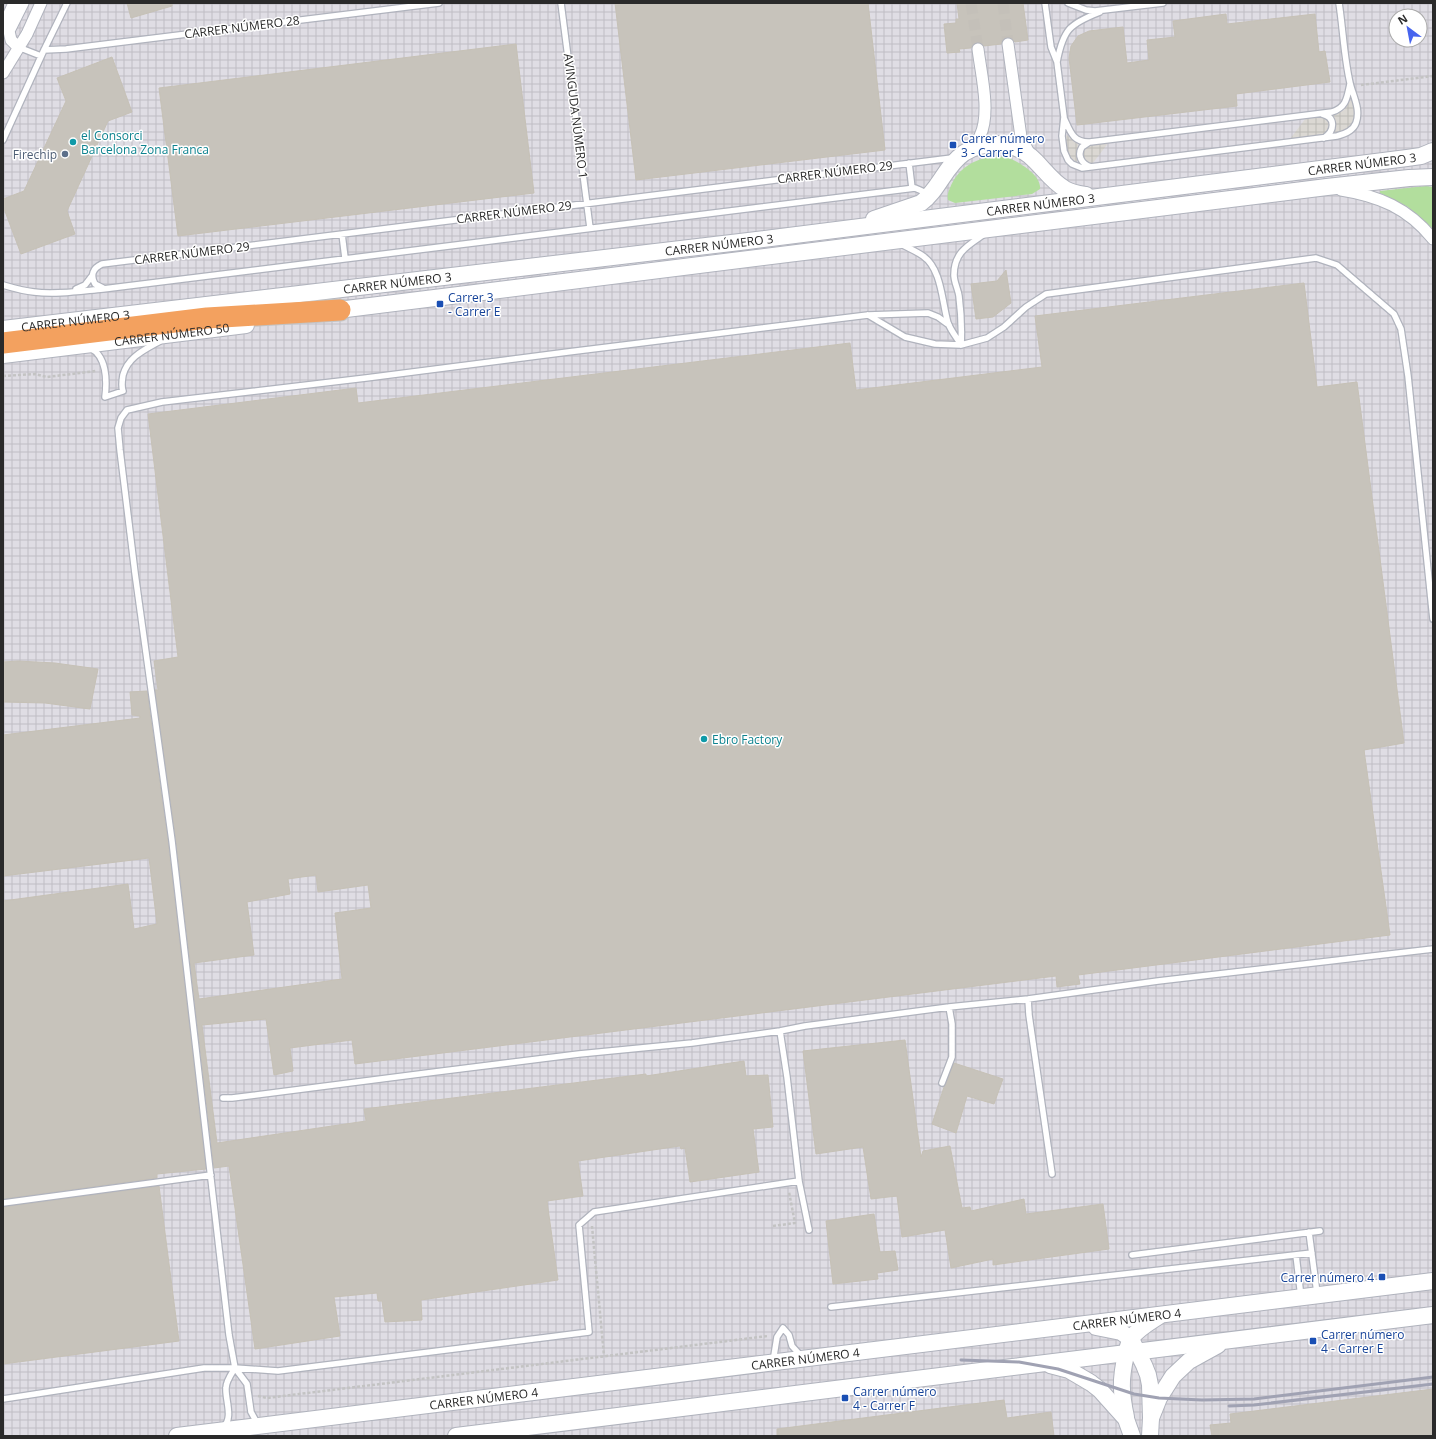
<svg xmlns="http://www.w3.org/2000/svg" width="1436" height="1439" font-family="'Open Sans',sans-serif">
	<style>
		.industrial { fill: url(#industrial-grid); fill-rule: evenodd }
		.grass { fill: #b2de9d }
		.plaza { fill: url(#plaza-grid) }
		.building { fill: #c7c3bb; stroke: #c6c1b6; fill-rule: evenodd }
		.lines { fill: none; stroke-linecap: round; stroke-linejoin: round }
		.street-tunnel { stroke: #c4c0b9; stroke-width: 11; stroke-dasharray: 11 5.5; stroke-linecap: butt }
		.lane-casing { stroke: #b0b3bd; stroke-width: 8 }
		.street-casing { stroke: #b0b3bd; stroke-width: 13 }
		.secondary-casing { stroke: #b0b3bd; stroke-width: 18 }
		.highway-casing { stroke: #c3c3c3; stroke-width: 23 }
		.path { stroke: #c3c3c3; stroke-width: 2.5; stroke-dasharray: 3 2; stroke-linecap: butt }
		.lane { stroke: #fff; stroke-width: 5.5 }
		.street { stroke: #fff; stroke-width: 11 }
		.secondary { stroke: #fff; stroke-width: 16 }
		.highway { stroke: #f3a15f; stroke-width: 21 }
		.rail { stroke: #a0a2b3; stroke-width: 3 }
		.culture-dot { fill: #0f9aa8; stroke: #fff; stroke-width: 1.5 }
		.transit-dot { fill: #1a4fb4; stroke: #fff; stroke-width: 1.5 }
		.service-dot { fill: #5c6f8a; stroke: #fff; stroke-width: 1.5 }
		.labels { text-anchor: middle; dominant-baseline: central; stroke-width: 3; stroke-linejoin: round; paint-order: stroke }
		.street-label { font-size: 12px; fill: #2a2a2a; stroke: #fff }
		.culture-label { font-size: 12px; fill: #0d838f; stroke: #fff; text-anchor: start }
		.transit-label { font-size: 12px; fill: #164399; stroke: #fff; text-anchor: start }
		.service-label { font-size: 12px; fill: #4e5e75; stroke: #fff; text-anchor: end }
	</style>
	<defs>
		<pattern id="industrial-grid" width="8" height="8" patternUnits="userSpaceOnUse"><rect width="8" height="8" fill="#dfdde4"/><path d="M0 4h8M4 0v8" fill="none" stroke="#c0bec4"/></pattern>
		<pattern id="plaza-grid" width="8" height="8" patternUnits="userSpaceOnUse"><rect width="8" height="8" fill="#dbd8d3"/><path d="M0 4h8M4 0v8" fill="none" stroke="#bcbab5"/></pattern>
	</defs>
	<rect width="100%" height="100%" fill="#ebe5dd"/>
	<path class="industrial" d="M3,3H1433V1436H3ZM1396,16H1420V40H1396Z"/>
	<path class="grass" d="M989,157C995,157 1002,156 1008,158C1020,162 1042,176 1040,189L1032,194L955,203L948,200C947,196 948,192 950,188C957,170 971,161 989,157Z
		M1426,186L1433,187V229L1408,207L1380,193V191Z"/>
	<path class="plaza" d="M1350,101L1352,100L1353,102L1355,112L1354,121L1350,127L1345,131L1336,133L1335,132L1336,122L1332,116L1344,110Z
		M1322,116L1327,119L1330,124L1329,130L1325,134L1290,139L1306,118Z
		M1067,135L1079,145L1077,151V162L1070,158L1067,152L1065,137Z
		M1109,142L1093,163H1090L1085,160L1083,152L1086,147L1091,144Z"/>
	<path class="building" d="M127,3H172V6L131,18Z
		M615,3H868L885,150L636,180Z
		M957,3H1023L1028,40L1015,42L1011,38L1007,37L1003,39L1001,44L984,46L981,43L977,42L973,44L971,48L959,49L960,52L947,53L944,24L956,23V19H959Z
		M1226,14L1227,24L1315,14L1319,52L1325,51L1330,82L1236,94L1237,106L1077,125L1069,58L1071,46L1078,36L1089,31L1123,27L1127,63L1149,60L1147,40L1175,37L1173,21Z
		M516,44L534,193L178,236L159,88Z
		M112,57L132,112L108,121L67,211L75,234L21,254L3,206V199L24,191L66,101L57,78Z
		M1006,270L1011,303L993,317L976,319L971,284L997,281Z
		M1304,283L1317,387L1357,382L1404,743L1364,750L1390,935L1078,975L1080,984L1057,987L1056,976L355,1064L352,1040L290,1048L293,1071L274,1075L266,1019L202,1025L217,1143L366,1121L364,1109L646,1074V1076L744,1061L746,1076L768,1075L773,1127L753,1129L759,1172L690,1182L685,1148L681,1149L680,1146L578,1161L583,1196L547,1201L558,1280L421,1300L422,1320L385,1322L382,1301H378L377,1293L334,1297L340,1336L255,1349L229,1166L214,1168L176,840L155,690H158L154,661L178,657L148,414L356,388L358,403L850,343L856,390L1042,367L1035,316ZM316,875L318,892L368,885L371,908L335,913L342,979L199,999L194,963L254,955L247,902L290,894L288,879Z
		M18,661L55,663L98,669L90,709L45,703L3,702V662Z
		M147,691L168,842L206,1169L157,1174V1178L3,1199V901L128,884L134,929L157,924L149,858L3,876V735L140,718V716L132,715L130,692Z
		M905,1040L921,1157L923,1151L950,1146L962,1208L970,1207L971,1211L1024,1199L1026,1214L1103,1204L1109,1249L993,1265V1259L951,1268L945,1230L902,1237L897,1196L871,1199L863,1147L816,1154L803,1051Z
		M954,1063L1003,1079L994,1104L967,1096L956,1133L932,1124L944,1087Z
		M159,1186L179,1341L3,1364V1207Z
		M874,1214L880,1252L895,1251L898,1270L877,1273L878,1279L833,1284L826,1221Z
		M1433,1389V1436H1212L1210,1425L1231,1423L1230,1414Z
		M1004,1400L1007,1418L1051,1412L1054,1436H777V1429Z"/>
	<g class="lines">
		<path class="street-tunnel" d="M971,3L978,49
			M1003,3L1008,44"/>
		<g class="lane-casing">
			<path id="lane" d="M561,3L590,228
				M1045,3L1051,47L1057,62L1064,117L1062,136L1064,151L1068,160L1072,164L1082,168L1337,136C1345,134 1353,131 1356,123C1361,109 1353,96 1350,83C1344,57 1343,29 1339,3
				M1068,3L1086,10L1095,11L1163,3
				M18,47L41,56
				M44,50L66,49L439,3
				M1057,62C1063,30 1069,24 1100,12
				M1322,114C1336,117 1335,131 1324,138
				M1064,118C1070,131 1073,143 1090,142L1332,112C1347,107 1347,97 1350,84
				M3,140L44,50L67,3
				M1088,143L1082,147C1077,155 1081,164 1091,167
				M909,163L912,188
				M342,234L345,258
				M901,244C908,248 916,251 923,256C942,269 942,303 948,323C951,331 957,338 961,345
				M3,285C13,288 23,291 34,292C56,295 81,291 103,289L915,188L922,191L924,197
				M103,288L95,284C90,275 93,268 102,264L952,158
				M76,289L85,285L92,276
				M868,315L905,337L935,344L961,345L987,338L1004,327L1026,307L1046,294L1316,258L1337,265L1394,314L1401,329L1408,376L1433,619
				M961,345C962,328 961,312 959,296C958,289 954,282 954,275C954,253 967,246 983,235
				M90,348C107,356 107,381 105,397L123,391C121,386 122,381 123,375C128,357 144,350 160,341
				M1028,999L1029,1015L1052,1174
				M780,1031L787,1077L799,1181L809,1230
				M942,1083L952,1057V1024L949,1007
				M223,1098H232L435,1072L579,1054L692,1043L780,1031L805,1026L949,1007L1028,999L1158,981L1433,949
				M3,1203L211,1175
				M1309,1232L1317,1293
				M1132,1255L1320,1231
				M1296,1255L1301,1297
				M831,1307L1312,1253
				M773,1362L777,1337L783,1328L789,1335L792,1346L802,1357
				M3,1399L204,1368H235L278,1371L589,1332L579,1225L594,1212L799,1181
				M260,1423L256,1421L251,1412L247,1384L235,1368L229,1335L172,841L135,573L120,450L118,428L121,418L127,410L162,402L366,378L568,352L868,315L928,313L938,317L949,325
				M223,1427C234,1419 225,1399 226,1388C226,1381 232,1373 235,1368"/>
		</g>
		<g class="street-casing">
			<path id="street" d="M3,27L14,3
				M1008,44L1021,137L1030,155
				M18,47L11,40L9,31L23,3
				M3,73L27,34L41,3
				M972,149C975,144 978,140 980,136C991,113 981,74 978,49
				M1341,190C1379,196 1408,208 1433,239"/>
		</g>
		<g class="secondary-casing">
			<g id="secondary">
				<path d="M874,219L921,203C939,190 945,166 964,153C984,140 1011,141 1030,156C1042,166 1051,181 1065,189C1071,193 1079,194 1086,195"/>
				<path d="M330,311L1327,187L1409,178L1433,177"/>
				<path id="s1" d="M3,329L740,242L1407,158L1421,156L1433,151"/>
				<path id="s2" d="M3,355L246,325"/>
				<path d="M1096,1327L1121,1332L1131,1339L1144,1365L1148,1375L1150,1385L1151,1418"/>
				<path d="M1050,1365L1069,1370L1091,1383L1100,1390L1126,1419L1132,1436"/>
				<path d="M1126,1417C1121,1394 1120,1379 1126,1355C1127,1349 1129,1342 1132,1337C1139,1328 1150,1322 1159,1316"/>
				<path id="s3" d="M177,1436L1433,1281"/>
				<path d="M456,1436L1433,1315"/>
				<path d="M1150,1436L1151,1418L1159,1398L1173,1376L1189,1361L1218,1345"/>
			</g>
		</g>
		<g class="highway-casing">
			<path id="highway" d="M3,343L207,318L340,310"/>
		</g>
		<path class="path" d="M1361,85L1433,76
			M3,376L35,374L47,377L96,371
			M592,1226L604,1356
			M773,1226L795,1223L789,1192
			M258,1396L267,1398L768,1336"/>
		<use href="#lane" class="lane"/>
		<use href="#street" class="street"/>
		<use href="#secondary" class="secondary"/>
		<use href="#highway" class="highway"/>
		<path class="rail" d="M961,1360L1019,1362L1058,1369L1134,1394L1159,1398L1202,1400L1254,1399L1433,1377
			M1229,1406L1254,1405L1433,1384"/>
	</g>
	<g class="culture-dot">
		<circle cx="73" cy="142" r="4"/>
		<circle cx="704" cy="739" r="4"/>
	</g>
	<g class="transit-dot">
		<rect x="949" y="141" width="8" height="8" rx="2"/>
		<rect x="436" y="300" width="8" height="8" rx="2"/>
		<rect x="1378" y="1273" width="8" height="8" rx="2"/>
		<rect x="1309" y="1337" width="8" height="8" rx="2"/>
		<rect x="841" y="1394" width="8" height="8" rx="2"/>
	</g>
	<circle class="service-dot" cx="65" cy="154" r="4"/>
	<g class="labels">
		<g class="street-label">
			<text transform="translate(242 27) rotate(-7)">CARRER NÚMERO 28</text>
			<text transform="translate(576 116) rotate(83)">AVINGUDA NÚMERO 1</text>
			<text stroke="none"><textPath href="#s1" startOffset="1369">CARRER NÚMERO 3</textPath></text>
			<text transform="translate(835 172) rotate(-7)">CARRER NÚMERO 29</text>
			<text stroke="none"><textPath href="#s1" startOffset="1045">CARRER NÚMERO 3</textPath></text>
			<text transform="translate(514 212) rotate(-7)">CARRER NÚMERO 29</text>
			<text stroke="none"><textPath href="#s1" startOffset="721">CARRER NÚMERO 3</textPath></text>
			<text transform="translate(192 253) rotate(-7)">CARRER NÚMERO 29</text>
			<text stroke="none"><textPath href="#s1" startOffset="397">CARRER NÚMERO 3</textPath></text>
			<text stroke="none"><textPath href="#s1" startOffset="73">CARRER NÚMERO 3</textPath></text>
			<text stroke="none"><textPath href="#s2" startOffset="170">CARRER NÚMERO 50</textPath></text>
			<text stroke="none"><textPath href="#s3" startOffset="957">CARRER NÚMERO 4</textPath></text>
			<text stroke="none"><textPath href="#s3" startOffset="633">CARRER NÚMERO 4</textPath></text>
			<text stroke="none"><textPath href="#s3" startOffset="309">CARRER NÚMERO 4</textPath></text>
		</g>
		<g class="culture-label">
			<text x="81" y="135">el Consorci<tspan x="81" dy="14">Barcelona Zona Franca</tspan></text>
			<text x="712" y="739">Ebro Factory</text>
		</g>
		<g class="transit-label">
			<text x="961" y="138">Carrer número<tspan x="961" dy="14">3 - Carrer F</tspan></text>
			<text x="448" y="297">Carrer 3<tspan x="448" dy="14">- Carrer E</tspan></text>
			<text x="1374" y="1277" text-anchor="end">Carrer número 4</text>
			<text x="1321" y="1334">Carrer número<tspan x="1321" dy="14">4 - Carrer E</tspan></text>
			<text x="853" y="1391">Carrer número<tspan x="853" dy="14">4 - Carrer F</tspan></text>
		</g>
		<g class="service-label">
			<text x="57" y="154">Firechip</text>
		</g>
	</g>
	<rect width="1436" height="1439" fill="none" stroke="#2a2a2a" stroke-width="8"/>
	<g transform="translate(1408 28) rotate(328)"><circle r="19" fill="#ffffff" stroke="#aaaaaa"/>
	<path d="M0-3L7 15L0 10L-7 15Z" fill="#4764ee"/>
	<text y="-6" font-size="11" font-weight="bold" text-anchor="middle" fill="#2a2a2a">N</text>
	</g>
</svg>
